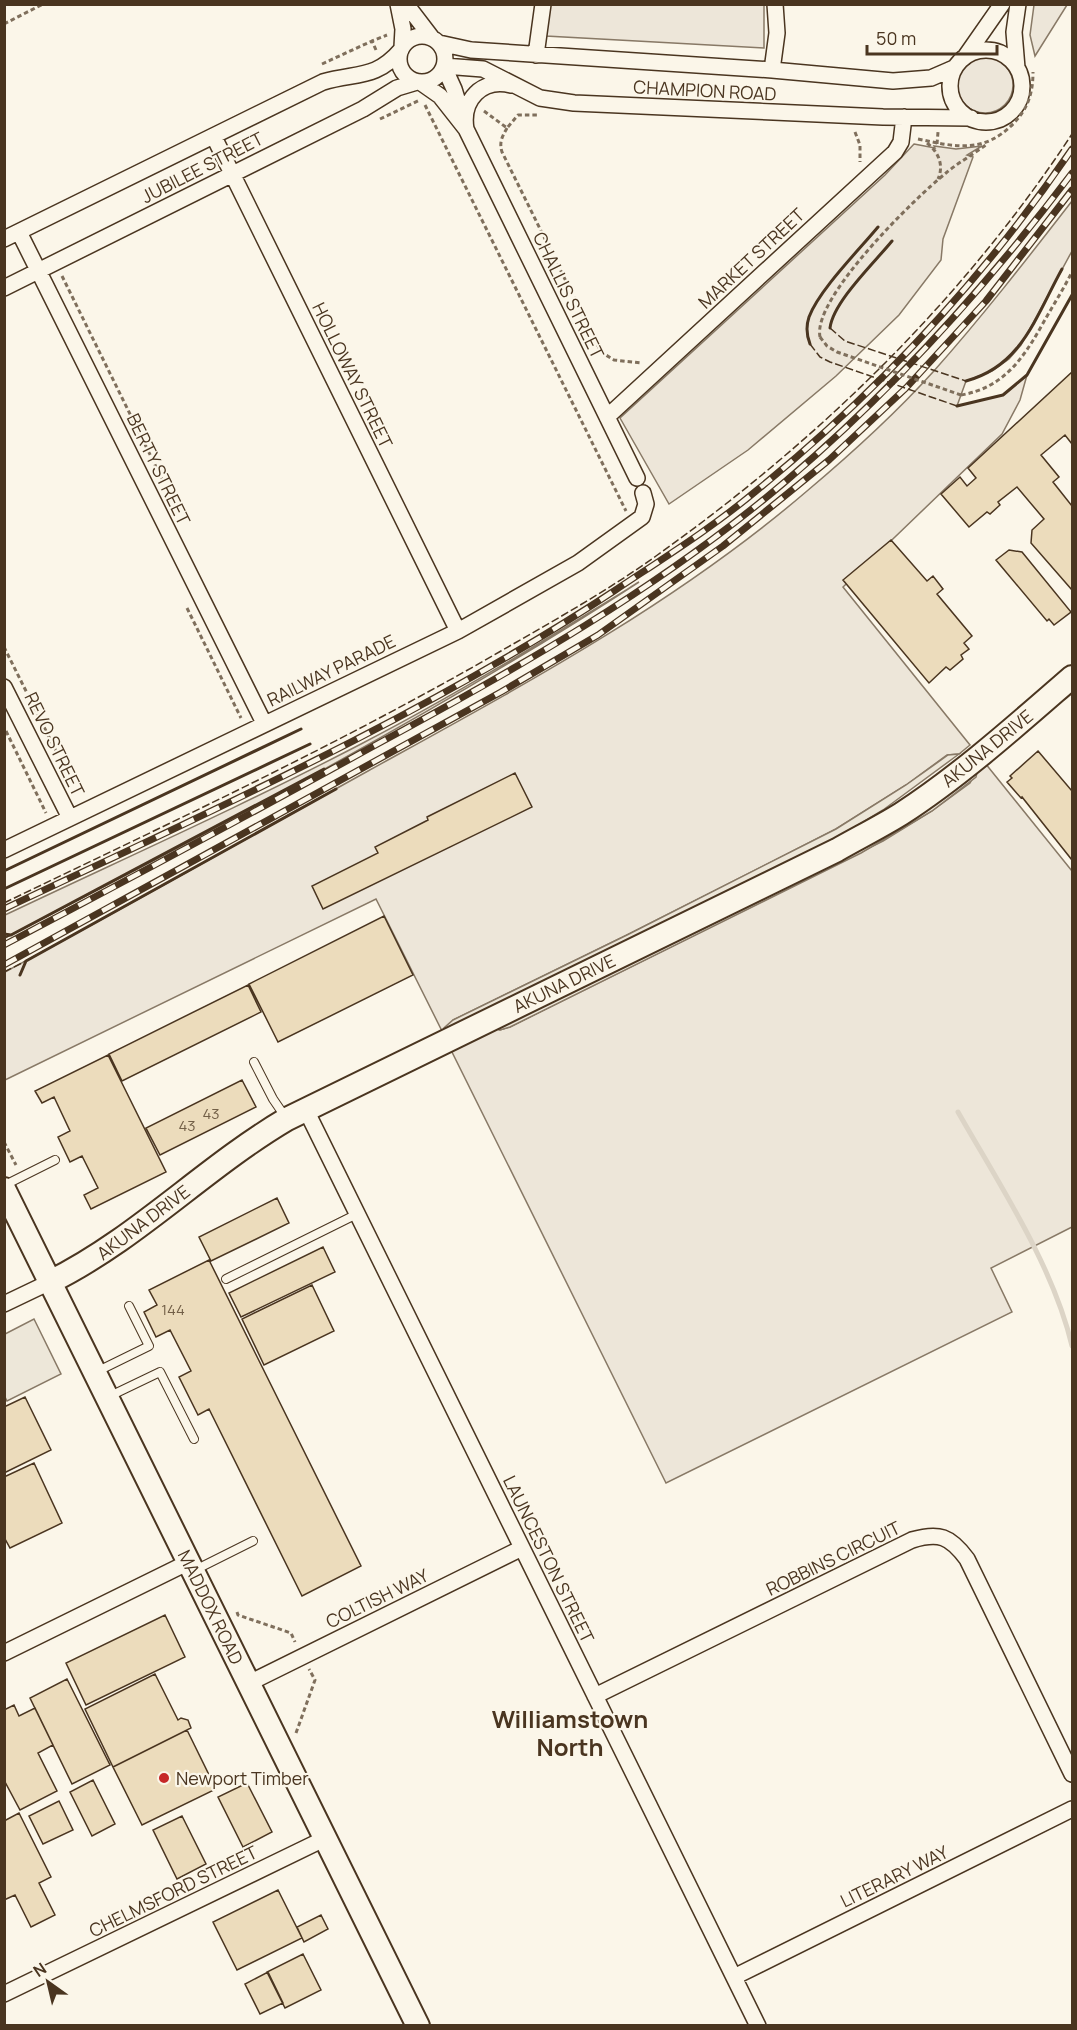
<svg xmlns="http://www.w3.org/2000/svg" width="1077" height="2030" font-family="Manrope,sans-serif">
	<style>
		.green { fill: #ede6d9; stroke: #887966; stroke-width: 1.5 }
		.parking { fill: #ede7d9; stroke: #887966; stroke-width: 1.5 }
		.lines { fill: none; stroke-linecap: round; stroke-linejoin: round }
		.stream { stroke: #dcd4c6; stroke-width: 5 }
		.building { fill: #ecdcbc; stroke: #4a3520; stroke-width: 1.5 }
		.lane-casing { stroke: #4a3520; stroke-width: 10 }
		.street-casing { stroke: #4a3520; stroke-width: 18 }
		.secondary-casing { stroke: #4a3520; stroke-width: 26 }
		.path { stroke: #7f6f5c; stroke-width: 3; stroke-dasharray: 4.5 3; stroke-linecap: butt }
		.lane { stroke: #fbf6e9; stroke-width: 8 }
		.street { stroke: #fbf6e9; stroke-width: 15 }
		.secondary { stroke: #fbf6e9; stroke-width: 22 }
		.rail-casing { stroke: #4a3520; stroke-width: 7 }
		.rail { stroke: #fbf6e9; stroke-width: 4.5; stroke-dasharray: 14; stroke-linecap: butt }
		.path-bridge { stroke: #7f6f5c; stroke-width: 3; stroke-dasharray: 4.5 3; stroke-linecap: butt }
		.fence { stroke: #4a3520; stroke-width: 1.5; stroke-dasharray: 8 3; stroke-linecap: butt }
		.wall { stroke: #4a3520; stroke-width: 3 }
		.poi-dot { fill: #c62828; stroke: #fbf6e9; stroke-width: 2 }
		.labels { text-anchor: middle; dominant-baseline: central; stroke-width: 4.5; stroke-linejoin: round; paint-order: stroke }
		.number-label { font-size: 15px; fill: #725f47 }
		.street-label { font-size: 18px; fill: #4a3520; stroke: #fbf6e9 }
		.poi-label { font-size: 18px; fill: #4a3520; stroke: #fbf6e9; text-anchor: start }
		.district-label { font-size: 24px; font-weight: bold; fill: #4a3520; stroke: #fbf6e9 }
	</style>
	<rect width="100%" height="100%" fill="#fbf6e9"/>
	<path class="green" d="M549,5H764V48L546,36Z
		M1034,5H1067L1035,56L1030,35Z
		M957 85a28 28 0 1 1 56 0a28 28 0 1 1-56 0Z
		M914,144L935,148L934,146L956,149L982,146L967,155L973,157L943,239L941,260L899,315L836,376L748,450L669,504L620,418L885,175Z
		M1072,201V251L1021,345L1009,359L992,371L966,381L957,406L1003,395L1027,375L1020,400L1002,434L843,587L970,745L959,754L947,755L906,785L836,829L627,935L453,1020L443,1033L376,899L5,1080V972C127,907 247,838 368,771C520,687 674,605 807,491C851,454 894,415 933,372C982,317 1027,259 1072,201Z
		M639,582C436,714 220,827 5,938V915C123,859 244,805 361,744C456,695 548,638 639,582Z
		M985,763L1072,871V1227L991,1268L1012,1312L666,1483L450,1048L491,1027L500,1030L510,1027L883,841L932,811L970,783L978,768Z"/>
	<path class="parking" d="M959,754L883,810L845,833L803,855L443,1033L444,1028L453,1020L627,935L836,829L906,785L948,755Z
		M978,768L976,777L932,811L861,853L510,1027L500,1030L491,1027Z
		M34,1319L61,1374L7,1401L4,1395L5,1334Z"/>
	<g class="lines">
		<path class="stream" d="M958,1112C999,1184 1053,1265 1072,1346"/>
	</g>
	<path class="building" d="M1072,372V444L1065,435L1041,455L1059,477L1053,482L1072,506V590L1031,543L1032,530L1044,519L1017,487L998,502L1000,505L990,514L987,512L969,527L941,494L960,477L967,486L976,478L968,468Z
		M891,540L927,581L933,576L943,589L937,594L972,636L964,643L969,649L961,655L963,659L950,670L946,667L929,683L843,580Z
		M1009,550L1022,552L1071,612L1054,625L1049,619L1047,621L996,560Z
		M1038,751L1072,791V860L1022,797L1021,798L1007,782L1012,778L1010,776Z
		M515,773L532,807L323,909L312,886L378,853L375,847L428,820L427,817Z
		M384,916L413,975L278,1042L249,984Z
		M248,985L261,1012L122,1081L109,1054Z
		M108,1055L166,1172L91,1209L84,1195L98,1188L82,1156L70,1162L58,1137L70,1131L54,1097L42,1103L35,1091Z
		M242,1080L256,1107L160,1155L146,1128Z
		M277,1198L289,1223L211,1261L199,1237Z
		M323,1247L335,1272L241,1317L229,1293Z
		M209,1260L361,1566L302,1596L209,1409L198,1415L179,1377L191,1371L170,1330L156,1337L144,1312L157,1305L149,1290Z
		M312,1285L334,1331L264,1365L242,1319Z
		M25,1397L51,1450L4,1473V1407Z
		M34,1463L62,1523L10,1548L4,1537V1477Z
		M165,1615L185,1657L86,1705L66,1663Z
		M155,1674L178,1720L181,1718L188,1720L191,1728L113,1767L85,1709Z
		M67,1679L110,1765L72,1784L30,1698Z
		M14,1705L19,1716L35,1708L53,1745L38,1753L57,1791L20,1810L4,1780V1710Z
		M187,1730L216,1789L142,1825L113,1767Z
		M93,1780L115,1824L92,1836L70,1792Z
		M247,1783L272,1832L243,1847L218,1797Z
		M59,1801L73,1830L43,1844L29,1816Z
		M19,1813L51,1877L39,1883L55,1915L31,1927L15,1895L4,1900V1821Z
		M182,1816L206,1864L177,1879L153,1830Z
		M278,1890L302,1938L237,1970L213,1922Z
		M321,1915L328,1929L304,1942L297,1927Z
		M303,1954L321,1990L285,2008L267,1972Z
		M268,1972L283,2003L260,2014L245,1984Z"/>
	<g class="lines">
		<g class="lane-casing">
			<path id="lane" d="M254,1062L273,1099L286,1118
				M5,1185L55,1160
				M226,1279L357,1214
				M96,1372L149,1346L129,1306
				M110,1396L160,1372L194,1439
				M195,1570L253,1541"/>
		</g>
		<g class="street-casing">
			<path id="street" d="M398,4L403,29L402,47
				M406,4L432,38
				M399 59a23 23 0 1 1 46 0a23 23 0 1 1-46 0Z
				M439,43L471,50L772,70L893,81L931,78L954,68
				M950 86a36 36 0 1 1 72 0a36 36 0 1 1-72 0Z
				M536,55L543,4
				M965,57L1002,4
				M444,66L483,69L540,98L574,103L883,117L971,118
				M444,67L454,89L463,118
				M1017,68L1014,32L1018,4
				M772,70L777,33L775,4
				M420,82L440,96L466,129L637,478
				M466,129C461,100 482,78 511,85
				M214,137L458,631
				M19,232L264,723
				M4,239L323,82C357,72 375,80 401,50
				M4,288L363,109L397,88L417,82
				M607,417L895,152L901,142L904,117
				M4,687L70,818
				M4,850L458,631L578,563L642,517L646,504L643,493
				M306,1110L758,2026
				M4,1304L50,1282
				M4,1653L189,1562
				M249,1683L522,1548
				M595,1696L912,1540C939,1532 950,1536 967,1559L1072,1774
				M734,1977L1072,1809
				M4,1994L326,1838"/>
		</g>
		<g class="secondary-casing">
			<path id="secondary" d="M4,1189L418,2026
				M50,1282C137,1239 204,1168 287,1119L837,850C858,838 880,827 901,814C960,776 1019,723 1072,677"/>
		</g>
		<path class="path" d="M4,24L43,4
			M376,50L372,41L387,35
			M322,64L372,41
			M425,105L626,511
			M484,111L507,128L518,115H537
			M380,119L420,100
			M507,128C502,137 499,142 502,152L601,352L614,360L642,363
			M855,132L860,145V162
			M918,139C956,147 984,154 1014,123C1028,108 1033,93 1033,72
			M927,143C939,152 944,166 938,179
			M937,144L938,132
			M62,276L164,483
			M820,337C812,298 915,198 946,173C959,162 974,154 987,144
			M961,395C1003,388 1023,359 1042,325C1052,307 1063,290 1072,272
			M187,608L241,718
			M4,647L57,753
			M6,731L46,813
			M4,1142L16,1165
			M237,1612L238,1615L291,1633L295,1642
			M296,1733L315,1680L309,1669"/>
		<use href="#lane" class="lane"/>
		<use href="#street" class="street"/>
		<use href="#secondary" class="secondary"/>
		<g class="rail-casing">
			<path id="rail" d="M4,909C211,811 422,717 614,591C662,559 712,528 756,491C878,392 984,278 1072,149
				M4,945C127,880 249,815 370,748C515,670 660,588 786,481C894,389 987,286 1072,173
				M4,965L501,692L598,635L723,546L829,460L906,388L986,301L1072,190"/>
		</g>
		<use href="#rail" class="rail"/>
		<path class="path-bridge" d="M820,337L827,346L837,352L961,395"/>
		<path class="fence" d="M830,328L845,341L966,381
			M810,344L820,357L830,362L957,406
			M4,903C172,822 340,744 501,651C553,621 607,591 656,556C819,440 962,301 1072,134
			M4,938L11,935
			M4,972L26,961"/>
		<path class="wall" d="M830,328C833,302 875,262 892,241
			M810,344C806,334 806,326 809,317C819,290 859,250 878,227
			M966,381C1022,366 1036,316 1062,269
			M957,406L1003,395L1027,375L1072,295
			M4,871L301,729
			M4,889L310,744
			M4,934L11,935L324,769
			M20,975L26,961L336,789"/>
	</g>
	<circle class="poi-dot" cx="164" cy="1778" r="6"/>
	<g class="labels">
		<g class="number-label">
			<text x="211" y="1113">43</text>
			<text x="187" y="1125">43</text>
			<text x="173" y="1309">144</text>
		</g>
		<g class="street-label">
			<text transform="translate(705 90) rotate(3)">CHAMPION ROAD</text>
			<text transform="translate(202 167) rotate(-27)">JUBILEE STREET</text>
			<text transform="translate(751 258) rotate(-43)">MARKET STREET</text>
			<text transform="translate(569 295) rotate(64)">CHALLIS STREET</text>
			<text transform="translate(353 375) rotate(64)">HOLLOWAY STREET</text>
			<text transform="translate(159 469) rotate(64)">BERTY STREET</text>
			<text transform="translate(331 670) rotate(-26)">RAILWAY PARADE</text>
			<text transform="translate(55 744) rotate(64)">REVO STREET</text>
			<text transform="translate(987 748) rotate(-39)">AKUNA DRIVE</text>
			<text transform="translate(564 983) rotate(-26)">AKUNA DRIVE</text>
			<text transform="translate(143 1222) rotate(-37)">AKUNA DRIVE</text>
			<text transform="translate(833 1558) rotate(-26)">ROBBINS CIRCUIT</text>
			<text transform="translate(549 1559) rotate(64)">LAUNCESTON STREET</text>
			<text transform="translate(377 1598) rotate(-26)">COLTISH WAY</text>
			<text transform="translate(211 1607) rotate(64)">MADDOX ROAD</text>
			<text transform="translate(894 1876) rotate(-26)">LITERARY WAY</text>
			<text transform="translate(173 1891) rotate(-26)">CHELMSFORD STREET</text>
		</g>
		<g class="poi-label">
			<text x="176" y="1778">Newport Timber</text>
		</g>
		<g class="district-label">
			<text x="570" y="1718">Williamstown<tspan x="570" dy="28">North</tspan></text>
		</g>
	</g>
	<rect width="1077" height="2030" fill="none" stroke="#4a3520" stroke-width="12"/>
	<g transform="translate(48 1982) rotate(326)" stroke="#fbf6e9" stroke-width="4.5" paint-order="stroke">
	<path d="M0-4.5L10 22L0 15L-10 22Z" fill="#4a3520"/>
	<text y="-9" font-size="16" font-weight="bold" text-anchor="middle" fill="#4a3520">N</text>
	</g>
	<path d="M867 45v9h130v-9" fill="none" stroke="#4a3520" stroke-width="3"/>
	<text x="876" y="45" font-size="18" fill="#4a3520" stroke="#fbf6e9" stroke-width="4.5" paint-order="stroke">50 m</text>
</svg>
